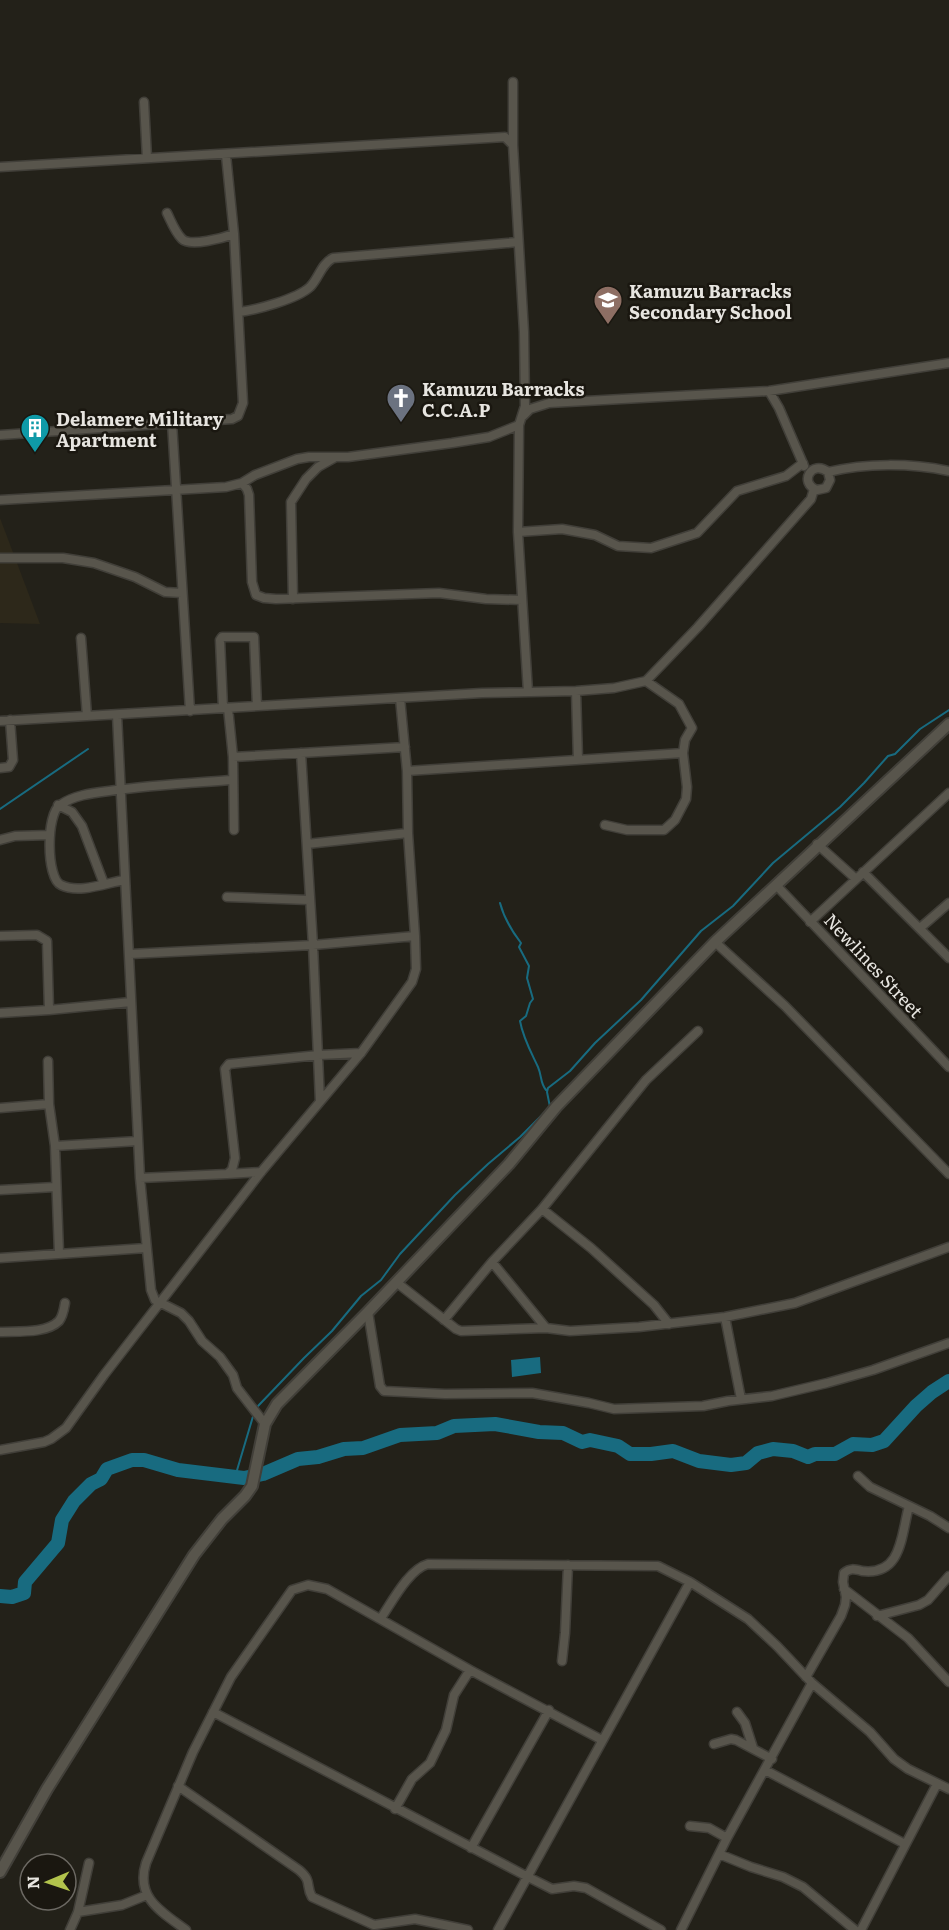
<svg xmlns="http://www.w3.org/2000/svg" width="949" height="1930" font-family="Literata,serif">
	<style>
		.built { fill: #2d281a }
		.water { fill: #186b80 }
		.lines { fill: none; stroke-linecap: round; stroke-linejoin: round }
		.stream { stroke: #186b80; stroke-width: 2 }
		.river { stroke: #186b80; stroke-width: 14 }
		.minor-casing { stroke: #413f39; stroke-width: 11 }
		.tertiary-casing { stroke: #413f39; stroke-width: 14 }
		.minor { stroke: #58554c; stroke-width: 8 }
		.tertiary { stroke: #58554c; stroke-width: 10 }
		.labels { text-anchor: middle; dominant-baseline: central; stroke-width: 5; stroke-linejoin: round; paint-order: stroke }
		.poi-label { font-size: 18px; font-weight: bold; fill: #e7e5e0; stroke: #1a1710; text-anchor: start }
		.street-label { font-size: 18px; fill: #e7e5e0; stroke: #1a1710 }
	</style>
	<rect width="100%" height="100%" fill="#232119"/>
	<path class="built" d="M0,518L40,624L0,623Z"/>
	<path class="water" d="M540,1357L541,1373L512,1377L511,1360Z"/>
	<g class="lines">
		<path class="stream" d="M0,809L88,749
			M500,903C504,918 511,930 521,943L519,947L529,966L527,978L533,999L530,1003L526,1016L520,1021C523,1038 531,1052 538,1067C542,1076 540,1083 546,1090
			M550,1107L547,1092L548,1088L570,1071L595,1043L641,1000L701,931L733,906L773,863L840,807L864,783L888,756L895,754L920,729L949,710
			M258,1406L304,1358L332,1331L361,1296L381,1280L400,1254L455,1195L488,1164L520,1137L546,1111
			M235,1477L254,1413"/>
		<path class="river" d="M0,1596L12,1597L24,1593L25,1582L58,1543L62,1520L74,1501L91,1484L101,1479L107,1469L132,1460H144L178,1470L244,1478L263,1474L298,1459L318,1457L344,1449L363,1448L400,1435L437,1433L454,1426L495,1424L539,1432L563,1433L582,1442L590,1440L618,1446L630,1454H651L673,1451L699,1461L731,1465L746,1463L758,1453L773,1449L793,1451L808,1457L815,1454H835L853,1444L872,1445L884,1441L916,1406L932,1392L949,1381"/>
		<g class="minor-casing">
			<path id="minor" d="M513,82V145
				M144,102L147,158
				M0,167L505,137L513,145L524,332L525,406L519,425L489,437L452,443L348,457H309L297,459L255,475L242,483L226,487L0,500
				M167,213C171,221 175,232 182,239C190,247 223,238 234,234
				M239,312C256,310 297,299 310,287C319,278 321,264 333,258L518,242
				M769,391L779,408L804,466
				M523,416L530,409L549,403L769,391L949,363
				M172,423L190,711
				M519,425L518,532L528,692
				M0,435L232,419L238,416L243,403L234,234L226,155
				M828,472L830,480L826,488L817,490C798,483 812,459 828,472C866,463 910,463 949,471
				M242,483L247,489L249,495L252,582L256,595L264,598L276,599L439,593L486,599L522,600
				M518,532L562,529L595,535L618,546L651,548L697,533L737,491L786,476L803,463
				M0,558H63L94,563L135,577L165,592L182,593
				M293,599L291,502L306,479L318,467L334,458
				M81,638L87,716
				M576,691L578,760
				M223,708L220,640L222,637H254L257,706
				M228,708L233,757L234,830
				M117,715L140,1178L151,1290L155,1300L181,1313L189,1321L202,1341L220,1357L233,1375L237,1388L265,1424
				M0,721L482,693L576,691L614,688L646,681L698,627L811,499L814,489
				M301,753L313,945L320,1101
				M233,757L405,747
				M0,768L9,767L13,760L10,720
				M407,771L683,753
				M58,805L72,812L82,826L104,884
				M605,825L627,830H664L675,820L686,799L687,787L683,753L685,740L692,728L679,704L646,681
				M0,840L15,836L50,835
				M307,844L408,833
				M817,844L856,879
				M863,872L949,958
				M124,880C106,883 79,894 61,885C46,878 46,814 60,805C74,795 93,793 109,791C150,785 191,783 232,780
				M776,885L949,1067
				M227,897L309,900
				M810,922L949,793
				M920,928L949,903
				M0,936L37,935L47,941L49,1010
				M715,942L785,1006L949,1174
				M130,954L313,945L415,936
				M0,1013L49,1010L131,1002
				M48,1061L49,1104L55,1146L59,1253
				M0,1108L49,1104
				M55,1146L138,1141
				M227,1174L261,1172
				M140,1178L227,1174L232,1170L235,1158L225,1069L229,1064L319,1055L361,1053
				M0,1190L55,1187
				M542,1209L591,1248L654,1305L669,1324
				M0,1258L146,1248
				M492,1262L546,1328
				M396,1282L456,1329L461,1331L546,1328L570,1331L639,1327L725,1317L795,1303L949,1247
				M368,1312L380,1386L384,1391L445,1394L532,1393L589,1403L614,1409L703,1406L728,1401L772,1396L827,1383L873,1370L949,1343
				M725,1317L741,1399
				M444,1320L492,1262L542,1209L646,1080L698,1031
				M0,1332C17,1331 46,1334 59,1321C63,1316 64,1309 65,1303
				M0,1450L44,1442L51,1439L66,1428L104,1375L261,1172L361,1053L412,982L416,969L415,936L408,833L407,771L400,698
				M858,1476L870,1487L930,1516L949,1528
				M844,1589L908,1638L949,1682
				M877,1616L919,1605L928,1600L949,1576
				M381,1618C392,1602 409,1569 428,1564L658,1566L690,1582L748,1619L777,1646L812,1683L870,1732L894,1759L908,1769L949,1789
				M562,1661L565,1633L568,1565
				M806,1677L841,1616L845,1605L846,1597L843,1582L844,1573C850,1568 854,1569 862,1571C902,1576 901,1536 909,1506
				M213,1712L528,1877L552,1889L574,1886L586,1888L661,1930
				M737,1712L745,1723L753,1748
				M714,1744L731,1739L736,1740L772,1759
				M765,1770L905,1844
				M178,1786L299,1870C313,1882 305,1885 312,1897L374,1925L415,1919L468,1930
				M395,1809L412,1779L430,1763L446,1730L454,1695L470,1670
				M690,1826L709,1828L727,1838
				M471,1848L549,1710
				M719,1854L751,1867L783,1877L803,1887L855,1930
				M78,1912L122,1905L147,1895
				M70,1930L78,1912L89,1863
				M186,1930C162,1912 135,1898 146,1863L193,1752L231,1677L292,1590L308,1585L327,1589L470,1670L602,1740
				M498,1930L690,1582
				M681,1930L727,1838L812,1683
				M861,1930L937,1784"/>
		</g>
		<g class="tertiary-casing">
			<path id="tertiary" d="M0,1872L47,1789L194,1555L222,1519L245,1496L252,1486L265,1424L277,1404L368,1312L509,1164L556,1107L715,942L949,724"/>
		</g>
		<use href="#minor" class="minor"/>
		<use href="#tertiary" class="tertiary"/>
	</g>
	<defs>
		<g id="school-pin" transform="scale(1.5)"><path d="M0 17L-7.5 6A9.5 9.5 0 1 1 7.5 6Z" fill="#8d6e63" stroke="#1a1710"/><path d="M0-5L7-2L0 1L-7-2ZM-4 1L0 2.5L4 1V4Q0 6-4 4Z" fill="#fff"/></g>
		<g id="church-pin" transform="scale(1.5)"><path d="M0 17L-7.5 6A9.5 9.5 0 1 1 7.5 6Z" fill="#6b7280" stroke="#1a1710"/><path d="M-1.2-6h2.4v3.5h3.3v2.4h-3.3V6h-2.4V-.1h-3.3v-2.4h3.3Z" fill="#fff"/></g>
		<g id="building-pin" transform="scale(1.5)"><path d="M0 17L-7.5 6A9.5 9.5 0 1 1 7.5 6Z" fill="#0f9aa8" stroke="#1a1710"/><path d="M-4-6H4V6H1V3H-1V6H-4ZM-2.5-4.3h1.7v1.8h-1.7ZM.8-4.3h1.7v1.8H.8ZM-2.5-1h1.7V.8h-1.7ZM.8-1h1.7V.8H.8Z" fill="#fff"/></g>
	</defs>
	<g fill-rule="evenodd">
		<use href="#school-pin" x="608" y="300"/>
		<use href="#church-pin" x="401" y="398"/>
		<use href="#building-pin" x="35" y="428"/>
	</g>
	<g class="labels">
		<g class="poi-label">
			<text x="629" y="290">Kamuzu Barracks<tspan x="629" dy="21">Secondary School</tspan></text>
			<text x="422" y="388">Kamuzu Barracks<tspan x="422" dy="21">C.C.A.P</tspan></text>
			<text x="56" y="418">Delamere Military<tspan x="56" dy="21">Apartment</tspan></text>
		</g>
		<g class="street-label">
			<text transform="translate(874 965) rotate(47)">Newlines Street</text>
		</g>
	</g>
	<g transform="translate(48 1882) rotate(268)"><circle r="28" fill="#1a1710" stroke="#6c6963" stroke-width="1.5"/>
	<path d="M0-4.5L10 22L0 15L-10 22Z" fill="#b2c34c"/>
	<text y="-9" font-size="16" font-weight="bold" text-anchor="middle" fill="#e7e5e0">N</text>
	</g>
</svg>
